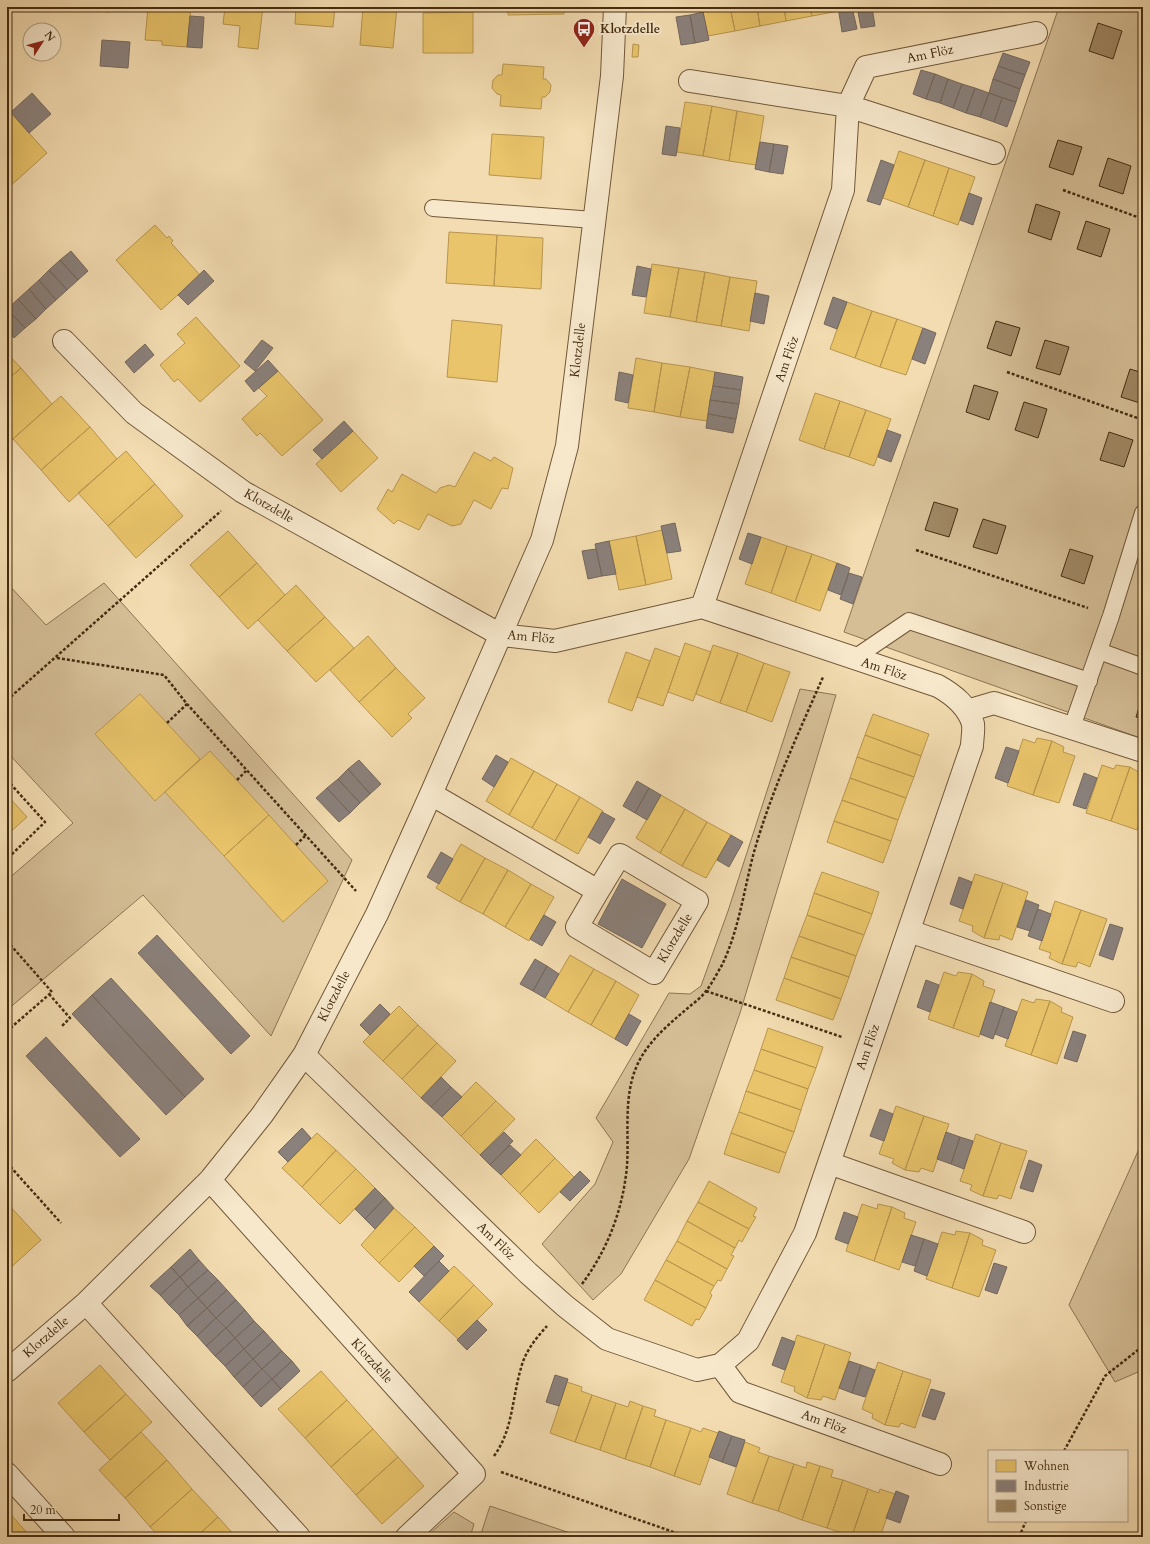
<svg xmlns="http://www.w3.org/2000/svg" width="1150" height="1544" font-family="Cardo,serif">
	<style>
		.green { fill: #d5be96; stroke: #8c7554 }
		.homes { fill: #e9c46a; stroke: #b8964f }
		.industry { fill: #8a817c; stroke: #75685c }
		.building { fill: #9f8864; stroke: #442c11 }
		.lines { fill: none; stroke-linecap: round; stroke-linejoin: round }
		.lane-casing { stroke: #705839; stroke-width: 18 }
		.street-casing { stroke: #705839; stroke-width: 24 }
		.path { stroke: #442c11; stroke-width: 2.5; stroke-dasharray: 3 2; stroke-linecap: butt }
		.lane { stroke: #f7e8cc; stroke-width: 16 }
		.street { stroke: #f7e8cc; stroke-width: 22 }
		.labels { text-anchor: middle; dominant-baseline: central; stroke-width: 4; stroke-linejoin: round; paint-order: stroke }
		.poi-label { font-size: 13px; font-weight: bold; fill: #442c11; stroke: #f7e8cc; text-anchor: start }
		.street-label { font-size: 13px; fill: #442c11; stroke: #f7e8cc }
	</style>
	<rect width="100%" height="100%" fill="#f3dcb1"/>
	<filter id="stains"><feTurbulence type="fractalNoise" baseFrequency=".005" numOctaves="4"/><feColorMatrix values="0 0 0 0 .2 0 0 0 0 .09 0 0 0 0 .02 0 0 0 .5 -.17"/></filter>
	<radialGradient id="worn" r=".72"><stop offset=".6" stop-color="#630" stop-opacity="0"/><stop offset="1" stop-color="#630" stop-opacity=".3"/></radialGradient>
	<path class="green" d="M1059,7H1143V739L844,632Z
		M7,583L46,625L104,583L352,860L271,1036L143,895L7,1010V880L73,823L7,752Z
		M800,689L836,695L740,1013L689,1159L621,1274L593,1300L542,1244L595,1184L613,1142L596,1118L669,993L690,994L701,986L728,911Z
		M1143,1140V1374L1138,1372L1115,1382L1069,1305Z
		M490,1506L582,1537H480Z
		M454,1512L474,1524L470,1537H426Z"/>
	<path class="homes" d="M71,7H110L109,12Z
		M148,7H191L187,47L162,45V41L145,40Z
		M225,7H263L258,49L238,47L240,26L223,24Z
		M296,7H335L333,27L295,24Z
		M363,7H397L393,48L360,45Z
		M508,7H564V14L508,15Z
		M702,7H730L735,31L708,36Z
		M730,7H757L760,26L735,31Z
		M757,7H784L786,21L760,26Z
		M784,7H810L812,16L786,21Z
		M810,7H838L839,11L812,16Z
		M473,12V53H423V13Z
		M633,44L639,45L638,57H632Z
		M503,64L544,67L543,79H546L551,85L550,92L545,97H542L541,109L500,106L501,95L497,94L492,88L493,80L498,75H502Z
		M685,102L712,106L703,156L677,152Z
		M712,106L737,111L729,161L703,156Z
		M9,111L47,153L7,189V112Z
		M737,111L764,116L756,165L729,161Z
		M492,134L544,137L541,179L489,175Z
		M899,151L925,160L908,207L883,198Z
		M925,160L949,168L933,216L908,207Z
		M949,168L975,177L958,225L933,216Z
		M155,225L167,238L169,236L173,241L171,243L200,275L161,310L116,260Z
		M449,232L497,235L494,286L446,283Z
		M497,235L543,238L541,289L494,286Z
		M652,264L679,268L670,317L644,313Z
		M679,268L705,272L696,322L670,317Z
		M705,272L730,277L721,326L696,322Z
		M730,277L757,281L749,331L721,326Z
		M847,302L872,311L855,358L830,349Z
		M872,311L897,319L880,367L855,358Z
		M196,317L240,366L200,402L178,379L174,382L160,365L185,343L177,334Z
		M897,319L923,328L906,375L880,367Z
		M452,320L502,325L497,382L447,377Z
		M7,353L21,368L7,380Z
		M636,358L662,363L654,412L628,408Z
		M662,363L690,367L680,417L654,412Z
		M690,367L715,372L707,421L680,417Z
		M21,368L52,404L7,444V380Z
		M278,371L323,420L282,456L260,433L257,436L242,419L267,396L259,388Z
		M815,393L840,401L824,449L799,440Z
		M61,396L90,427L41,470L13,439Z
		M840,401L866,410L849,457L824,449Z
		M866,410L891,419L874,466L849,457Z
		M90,427L117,459L69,502L41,470Z
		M353,431L378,458L341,492L316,464Z
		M126,451L155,484L108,526L78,493Z
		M474,452L491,461L494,457L513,468L508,489L502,488L491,509L474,500L461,524L452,526L428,514L419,530L398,520L394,524L377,509L388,489L392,492L402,474L436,493L440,488L449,485L455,487Z
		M155,484L183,516L136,558L108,526Z
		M662,530L672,579L646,585L636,536Z
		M228,531L257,563L219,597L190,565Z
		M636,536L646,585L619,590L609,541Z
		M761,537L787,546L771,593L745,584Z
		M787,546L812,554L795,602L771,593Z
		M812,554L837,563L820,611L795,602Z
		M257,563L285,595L248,629L219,597Z
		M296,585L325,617L287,651L258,620Z
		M325,617L354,648L316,682L287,651Z
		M368,636L396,668L359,702L330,670Z
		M685,643L711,652L693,701L668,692Z
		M713,645L738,653L720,703L696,694Z
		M655,648L680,657L663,706L637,697Z
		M626,652L650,661L632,711L608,702Z
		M738,653L764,663L746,712L720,703Z
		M764,663L790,672L772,722L746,712Z
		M396,668L425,698L408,714L412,718L392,737L359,702Z
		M140,694L200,759L155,801L95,734Z
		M873,714L929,734L921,756L865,735Z
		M865,735L921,756L914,777L857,757Z
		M1037,738L1052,741L1033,795L1007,786L1023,739L1035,743Z
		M1052,741L1064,747L1063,752L1075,756L1059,803L1033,795Z
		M210,751L269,815L224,856L165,792Z
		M857,757L914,777L906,798L850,778Z
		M511,758L534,771L509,815L486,801Z
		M1102,765L1114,769L1116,765L1130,767L1111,821L1086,813Z
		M1130,767L1142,774L1141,778L1143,779V812L1137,830L1111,821Z
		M534,771L557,784L532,828L509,815Z
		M850,778L906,798L898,820L842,800Z
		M557,784L580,797L555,841L532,828Z
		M7,795L27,817L7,835Z
		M661,795L685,809L660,853L636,838Z
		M580,797L603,811L578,854L555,841Z
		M842,800L898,820L891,841L834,821Z
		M685,809L707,822L682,866L660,853Z
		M269,815L328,881L283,922L224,856Z
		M834,821L891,841L883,863L827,842Z
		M707,822L731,835L706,878L682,866Z
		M461,844L485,858L460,902L436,888Z
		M485,858L508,870L483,914L460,902Z
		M508,870L531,884L505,927L483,914Z
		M822,872L879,892L872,914L814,893Z
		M975,874L1003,883L984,938L972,931L973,926L959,921Z
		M1003,883L1028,892L1012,940L1000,935L999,940L984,938Z
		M531,884L554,897L529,941L505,927Z
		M814,893L872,914L864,935L807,915Z
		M1055,901L1081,910L1062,964L1049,958L1051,953L1039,949Z
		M1081,910L1107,919L1090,967L1078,962L1076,967L1062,964Z
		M807,915L864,935L856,956L799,936Z
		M799,936L856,956L849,977L791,957Z
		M570,955L594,969L568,1012L545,998Z
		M791,957L849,977L841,999L784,978Z
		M594,969L616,981L591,1025L568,1012Z
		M944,972L956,976L958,972L972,974L953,1028L928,1019Z
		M972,974L984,981L983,986L995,990L979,1037L953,1028Z
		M784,978L841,999L833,1020L776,1000Z
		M616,981L639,995L615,1039L591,1025Z
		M1022,999L1034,1003L1036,999L1050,1001L1031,1055L1005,1046Z
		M1050,1001L1062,1008L1061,1012L1073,1017L1057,1064L1031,1055Z
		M399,1006L418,1025L383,1061L363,1042Z
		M418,1025L437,1043L402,1079L383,1061Z
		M768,1028L823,1047L816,1068L761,1049Z
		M437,1043L456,1061L421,1098L402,1079Z
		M761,1049L816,1068L808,1089L754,1070Z
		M754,1070L808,1089L801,1110L746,1091Z
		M476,1082L496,1101L461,1136L442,1117Z
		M746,1091L801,1110L794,1132L739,1112Z
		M496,1101L515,1119L480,1155L461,1136Z
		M896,1106L924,1116L905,1170L892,1163L894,1159L879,1154Z
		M739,1112L794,1132L786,1153L731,1133Z
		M924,1116L949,1124L933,1172L921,1168L919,1172L905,1170Z
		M317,1133L336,1150L302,1187L282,1168Z
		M731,1133L786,1153L779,1173L724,1154Z
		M976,1134L1001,1143L983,1196L970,1190L972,1185L960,1181Z
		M536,1139L555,1158L520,1194L501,1175Z
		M1001,1143L1027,1151L1011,1199L999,1195L997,1199L983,1196Z
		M336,1150L356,1169L320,1205L302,1187Z
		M555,1158L574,1177L539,1213L520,1194Z
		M356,1169L375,1188L340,1224L320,1205Z
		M709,1181L757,1208L753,1216L756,1217L749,1229L698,1202Z
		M698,1202L749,1229L742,1242L739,1240L735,1248L687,1221Z
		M7,1203L41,1240L7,1271Z
		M862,1204L877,1209L878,1204L892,1207L874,1261L846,1251Z
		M892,1207L905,1213L904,1218L916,1222L899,1270L874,1261Z
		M394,1208L415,1227L379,1263L361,1245Z
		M687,1221L735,1248L731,1255L734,1256L727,1269L677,1241Z
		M415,1227L434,1246L399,1282L379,1263Z
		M956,1231L970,1233L952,1288L926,1279L942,1232L955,1235Z
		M970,1233L983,1240L982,1245L996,1250L979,1297L952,1288Z
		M677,1241L727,1269L721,1281L718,1280L714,1286L666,1260Z
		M666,1260L714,1286L710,1293L712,1295L706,1308L655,1280Z
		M454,1266L474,1285L439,1321L419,1302Z
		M655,1280L706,1308L699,1320L696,1319L692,1326L644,1300Z
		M474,1285L493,1304L458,1339L439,1321Z
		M797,1335L825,1344L807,1398L794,1391L795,1387L781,1382Z
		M825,1344L851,1353L835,1400L823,1396L821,1400L807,1398Z
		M878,1362L903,1371L885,1425L872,1418L873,1414L862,1409Z
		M100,1365L126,1394L84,1432L58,1403Z
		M321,1371L347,1400L305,1438L278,1409Z
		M903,1371L931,1380L915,1428L901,1423L899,1427L885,1425Z
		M567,1382L582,1387L581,1391L592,1395L575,1442L550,1433Z
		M126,1394L152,1422L110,1460L84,1432Z
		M592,1395L616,1403L600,1450L575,1442Z
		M347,1400L373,1429L331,1467L305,1438Z
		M630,1401L643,1406L625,1459L600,1450L616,1403L628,1407Z
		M643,1406L656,1410L654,1416L666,1420L650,1467L625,1459Z
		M666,1420L691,1428L674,1476L650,1467Z
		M691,1428L701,1432L703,1428L718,1433L700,1485L674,1476Z
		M373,1429L398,1457L356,1495L331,1467Z
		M141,1432L167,1460L125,1498L99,1470Z
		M745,1442L760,1448L758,1452L769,1456L752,1503L727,1494Z
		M769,1456L794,1464L778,1511L752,1503Z
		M398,1457L424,1486L382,1524L356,1495Z
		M167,1460L192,1489L150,1527L125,1498Z
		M807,1462L820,1466L802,1520L778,1511L794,1464L806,1468Z
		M820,1466L833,1470L831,1477L843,1480L827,1528L802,1520Z
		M843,1480L868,1489L852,1536L827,1528Z
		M192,1489L218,1517L196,1537H160L150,1527Z
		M868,1489L879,1493L880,1489L895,1494L880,1537H853L852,1536Z
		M7,1510L28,1534L25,1537H7Z
		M218,1517L236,1537H196Z"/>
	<path class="industry" d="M838,7H852L857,29L842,32Z
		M857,7H872L875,26L861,28Z
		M703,12L709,40L695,43L690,15Z
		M690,15L695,43L681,45L676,17Z
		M190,16L204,17L202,48L187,47Z
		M102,40L130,42L128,68L100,66Z
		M1003,53L1030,62L1025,75L998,66Z
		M998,66L1025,75L1020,89L993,79Z
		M921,70L935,74L926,99L913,94Z
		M935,74L948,79L940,103L926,99Z
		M948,79L962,84L953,108L940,103Z
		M993,79L1020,89L1016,102L989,93Z
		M962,84L975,88L966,113L953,108Z
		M975,88L989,93L980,117L966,113Z
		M32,93L51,114L29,133L11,112Z
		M989,93L1002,98L994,122L980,117Z
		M1002,98L1016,102L1007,127L994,122Z
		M666,126L680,128L676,156L662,154Z
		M760,142L774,144L769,172L755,169Z
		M774,144L788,146L783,174L769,172Z
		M881,160L894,165L880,205L867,201Z
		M969,193L982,198L973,225L960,220Z
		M71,251L88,271L78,280L60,260Z
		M60,260L78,280L67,290L49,270Z
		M637,266L651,269L646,297L632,295Z
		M49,270L67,290L56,300L39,280Z
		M204,270L214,281L188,305L178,295Z
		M39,280L56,300L46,309L29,289Z
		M29,289L46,309L36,319L18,299Z
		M755,293L769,296L764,324L750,321Z
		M833,297L847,302L837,329L824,324Z
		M18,299L36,319L25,328L7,309Z
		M7,309L25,328L14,338L7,330Z
		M923,328L936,333L925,364L912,359Z
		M262,340L273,348L255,371L244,362Z
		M145,344L154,355L134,373L125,362Z
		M268,360L278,371L254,392L245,381Z
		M619,372L633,375L628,403L615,400Z
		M715,372L743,377L741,390L713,386Z
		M713,386L741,390L739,404L710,400Z
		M710,400L739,404L736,419L708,414Z
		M708,414L736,419L733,433L706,428Z
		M344,421L353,431L322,459L313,450Z
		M887,430L901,435L891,462L878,457Z
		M675,523L681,551L667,553L661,526Z
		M748,533L761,537L752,564L739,559Z
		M609,541L616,574L602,576L595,544Z
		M596,549L602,576L588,579L582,551Z
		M837,563L850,568L841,595L828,590Z
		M849,573L862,577L853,604L840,599Z
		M1006,747L1019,751L1008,783L995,778Z
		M496,755L508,762L494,787L482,779Z
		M359,760L381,784L370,794L348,769Z
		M348,769L370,794L360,803L338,779Z
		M1084,773L1097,778L1086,809L1073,805Z
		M338,779L360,803L350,813L327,788Z
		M637,781L649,788L635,813L623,806Z
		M327,788L350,813L339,822L316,798Z
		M649,788L661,795L647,820L635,813Z
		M602,812L615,819L600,844L588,837Z
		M731,835L743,842L729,867L717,860Z
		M441,852L453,859L439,884L427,877Z
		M959,877L972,882L963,909L950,904Z
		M622,879L666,904L642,948L598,924Z
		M1026,900L1039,905L1030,931L1017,927Z
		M1038,909L1051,914L1042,941L1028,936Z
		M544,915L556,922L542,946L530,939Z
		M1110,924L1123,928L1113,960L1099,955Z
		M157,935L250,1036L231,1054L138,953Z
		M535,959L547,966L533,991L520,984Z
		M547,966L559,974L545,998L533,991Z
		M111,978L204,1079L185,1097L92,995Z
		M926,980L939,985L930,1012L917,1007Z
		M92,995L185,1097L166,1115L72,1014Z
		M990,1002L1004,1007L993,1039L980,1034Z
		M380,1004L390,1014L370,1035L360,1025Z
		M1004,1007L1017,1012L1008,1039L995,1034Z
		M629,1014L641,1021L627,1046L615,1039Z
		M1073,1031L1086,1035L1077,1062L1064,1058Z
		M46,1037L140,1139L120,1157L26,1056Z
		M441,1077L451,1087L431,1107L421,1098Z
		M451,1087L462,1097L442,1117L431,1107Z
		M880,1109L893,1114L884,1141L870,1136Z
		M302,1128L311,1138L288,1162L278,1152Z
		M504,1132L513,1141L490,1165L480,1155Z
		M946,1132L960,1137L951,1164L937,1159Z
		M960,1137L973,1141L964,1169L951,1164Z
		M510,1145L521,1155L501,1175L490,1165Z
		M1029,1160L1042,1165L1033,1192L1020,1188Z
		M580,1171L590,1181L570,1201L560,1192Z
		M375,1188L385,1198L365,1219L355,1209Z
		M385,1198L394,1208L375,1229L365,1219Z
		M844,1212L858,1217L848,1244L835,1239Z
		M911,1235L924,1239L915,1266L902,1262Z
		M924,1239L938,1244L927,1276L914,1271Z
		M434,1246L444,1256L424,1276L414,1266Z
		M190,1249L199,1260L180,1277L171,1267Z
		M199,1260L208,1270L188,1287L180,1277Z
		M439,1261L449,1271L419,1302L409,1292Z
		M994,1263L1007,1267L997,1294L985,1290Z
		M171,1267L180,1277L160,1295L150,1286Z
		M208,1270L218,1280L198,1298L188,1287Z
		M180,1277L188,1287L169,1305L160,1295Z
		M218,1280L227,1290L207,1308L198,1298Z
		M188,1287L198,1298L179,1315L169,1305Z
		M227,1290L236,1300L216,1318L207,1308Z
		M198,1298L207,1308L187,1326L179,1315Z
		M236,1300L245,1310L226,1328L216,1318Z
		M207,1308L216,1318L197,1336L187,1326Z
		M245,1310L254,1321L235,1338L226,1328Z
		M216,1318L226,1328L206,1346L197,1336Z
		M477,1320L487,1330L467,1350L457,1340Z
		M254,1321L264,1331L244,1349L235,1338Z
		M226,1328L235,1338L215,1356L206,1346Z
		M264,1331L273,1341L253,1359L244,1349Z
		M782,1337L795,1342L785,1370L772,1365Z
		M235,1338L244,1349L225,1366L215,1356Z
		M273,1341L282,1351L262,1369L253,1359Z
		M244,1349L253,1359L234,1377L225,1366Z
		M282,1351L292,1361L272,1379L262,1369Z
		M253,1359L262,1369L243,1387L234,1377Z
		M292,1361L300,1371L281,1389L272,1379Z
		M849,1361L861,1365L852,1393L839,1388Z
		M861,1365L875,1370L865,1397L852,1393Z
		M262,1369L272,1379L252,1397L243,1387Z
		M555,1375L568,1379L559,1406L546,1402Z
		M272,1379L281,1389L261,1407L252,1397Z
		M931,1389L945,1393L935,1420L922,1416Z
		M719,1431L732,1436L722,1462L709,1457Z
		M732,1436L745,1440L736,1467L722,1462Z
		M896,1491L909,1496L900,1523L886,1518Z"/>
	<path class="building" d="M1098,23L1122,31L1113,59L1089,51Z
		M1143,55V70L1139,69Z
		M1058,140L1082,147L1073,175L1049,167Z
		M1108,158L1131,166L1123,194L1099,186Z
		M1036,204L1060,212L1051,240L1028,232Z
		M1086,221L1110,229L1101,257L1077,249Z
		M996,321L1020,328L1011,356L987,348Z
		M1045,340L1069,347L1060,375L1036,368Z
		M1130,369L1143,373V404L1121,397Z
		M974,385L998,392L989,420L966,412Z
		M1024,402L1047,409L1038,438L1015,430Z
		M1109,432L1133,440L1124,467L1100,460Z
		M934,502L958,509L949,537L925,530Z
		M983,519L1006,526L997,554L973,547Z
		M1070,549L1093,556L1084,584L1061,576Z
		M1143,695V719L1136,717Z"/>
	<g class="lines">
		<g class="lane-casing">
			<path id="lane" d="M433,208L594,220
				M1099,651L1143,667
				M853,659L909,621L1089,681
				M1072,727L1111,616L1143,513"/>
		</g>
		<g class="street-casing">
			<path id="street" d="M690,81L848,106L994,153
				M64,341L134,413L243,492L501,635L555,641L702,607L938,686C954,695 968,706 973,724C974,731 972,740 972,746L805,1233L748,1341L720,1365L697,1370L607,1339L565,1306L528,1273L304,1055
				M702,607L843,190L848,106L866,67L1036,33
				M967,711L994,703L1143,751
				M431,794L598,891L577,927L654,973L697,901L620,855L598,891
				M909,931L1113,1001
				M829,1163L1024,1232
				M210,1180L474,1474L407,1537
				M86,1303L299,1537
				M720,1365L740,1392L940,1464
				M7,1371L86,1303L210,1180L262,1115L304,1055L377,914L431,794L542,540L567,446L612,76L615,7
				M7,1474L64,1537"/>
		</g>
		<path class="path" d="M1063,190L1143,219
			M1007,372L1143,420
			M916,550L1088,608
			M57,658L164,675L187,704L356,891
			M7,700L221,511
			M167,723L187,704
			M7,780L45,822L7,859
			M237,780L246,771
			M296,845L305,836
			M7,941L52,992L7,1031
			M706,991L842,1037
			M49,994L70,1018L61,1027
			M7,1163L61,1223
			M582,1284C608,1249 623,1209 627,1166C629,1135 624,1103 634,1073C644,1044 667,1026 689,1007C695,1002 702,997 706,991C712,984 717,973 722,965C739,930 744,889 754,852C771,792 798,734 823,677
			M1064,1451L1105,1376L1143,1346
			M494,1456C513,1430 512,1398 521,1368C525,1352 536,1338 547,1326
			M501,1472L688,1537
			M1019,1537L1026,1521"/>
		<use href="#lane" class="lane"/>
		<use href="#street" class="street"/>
	</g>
	<defs>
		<g id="bus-pin" transform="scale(1.15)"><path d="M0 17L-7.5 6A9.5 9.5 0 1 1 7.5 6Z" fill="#8f2418" stroke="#f7e8cc"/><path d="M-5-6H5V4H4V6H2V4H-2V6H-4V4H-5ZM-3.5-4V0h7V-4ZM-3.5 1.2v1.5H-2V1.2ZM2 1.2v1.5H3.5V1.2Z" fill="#fff"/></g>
	</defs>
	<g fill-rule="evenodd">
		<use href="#bus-pin" x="584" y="29"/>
	</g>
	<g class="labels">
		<g class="poi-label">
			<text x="600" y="29">Klotzdelle</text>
		</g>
		<g class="street-label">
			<text transform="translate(930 54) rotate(-12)">Am Flöz</text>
			<text transform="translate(578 350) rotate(-83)">Klotzdelle</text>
			<text transform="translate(787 359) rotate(-71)">Am Flöz</text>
			<text transform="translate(269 506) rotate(30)">Klotzdelle</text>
			<text transform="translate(531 637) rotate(5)">Am Flöz</text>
			<text transform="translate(884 669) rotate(18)">Am Flöz</text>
			<text transform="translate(675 938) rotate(-59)">Klotzdelle</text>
			<text transform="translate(334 996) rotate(-63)">Klotzdelle</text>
			<text transform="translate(868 1047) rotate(-71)">Am Flöz</text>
			<text transform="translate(496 1241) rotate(44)">Am Flöz</text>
			<text transform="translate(46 1337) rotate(-41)">Klotzdelle</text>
			<text transform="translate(372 1361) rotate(48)">Klotzdelle</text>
			<text transform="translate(824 1422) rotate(20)">Am Flöz</text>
		</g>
	</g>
	<rect width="1150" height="1544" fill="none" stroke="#f3dcb1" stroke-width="24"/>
	<rect x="8" y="8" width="1134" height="1528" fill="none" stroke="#442c11" stroke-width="2"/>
	<rect x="12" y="12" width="1126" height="1520" fill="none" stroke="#442c11"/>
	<rect x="988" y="1450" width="140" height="72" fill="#f7e8cc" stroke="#af9d81"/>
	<rect x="996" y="1460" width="20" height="12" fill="#e9c46a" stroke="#af9d81"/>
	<text x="1024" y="1470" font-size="12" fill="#442c11">Wohnen</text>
	<rect x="996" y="1480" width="20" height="12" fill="#8a817c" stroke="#af9d81"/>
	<text x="1024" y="1490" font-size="12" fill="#442c11">Industrie</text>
	<rect x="996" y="1500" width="20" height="12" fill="#9f8864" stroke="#af9d81"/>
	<text x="1024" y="1510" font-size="12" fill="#442c11">Sonstige</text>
	<g transform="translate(42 42) rotate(54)"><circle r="19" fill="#f7e8cc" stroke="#af9d81"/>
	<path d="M0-3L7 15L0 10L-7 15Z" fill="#8f2418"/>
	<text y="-6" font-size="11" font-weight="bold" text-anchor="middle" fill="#442c11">N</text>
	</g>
	<path d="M24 1514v6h95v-6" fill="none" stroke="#442c11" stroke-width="2"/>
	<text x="30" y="1514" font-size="12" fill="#442c11" stroke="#f7e8cc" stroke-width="3" paint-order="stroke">20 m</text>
	<rect width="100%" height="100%" filter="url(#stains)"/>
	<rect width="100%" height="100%" fill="url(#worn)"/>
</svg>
